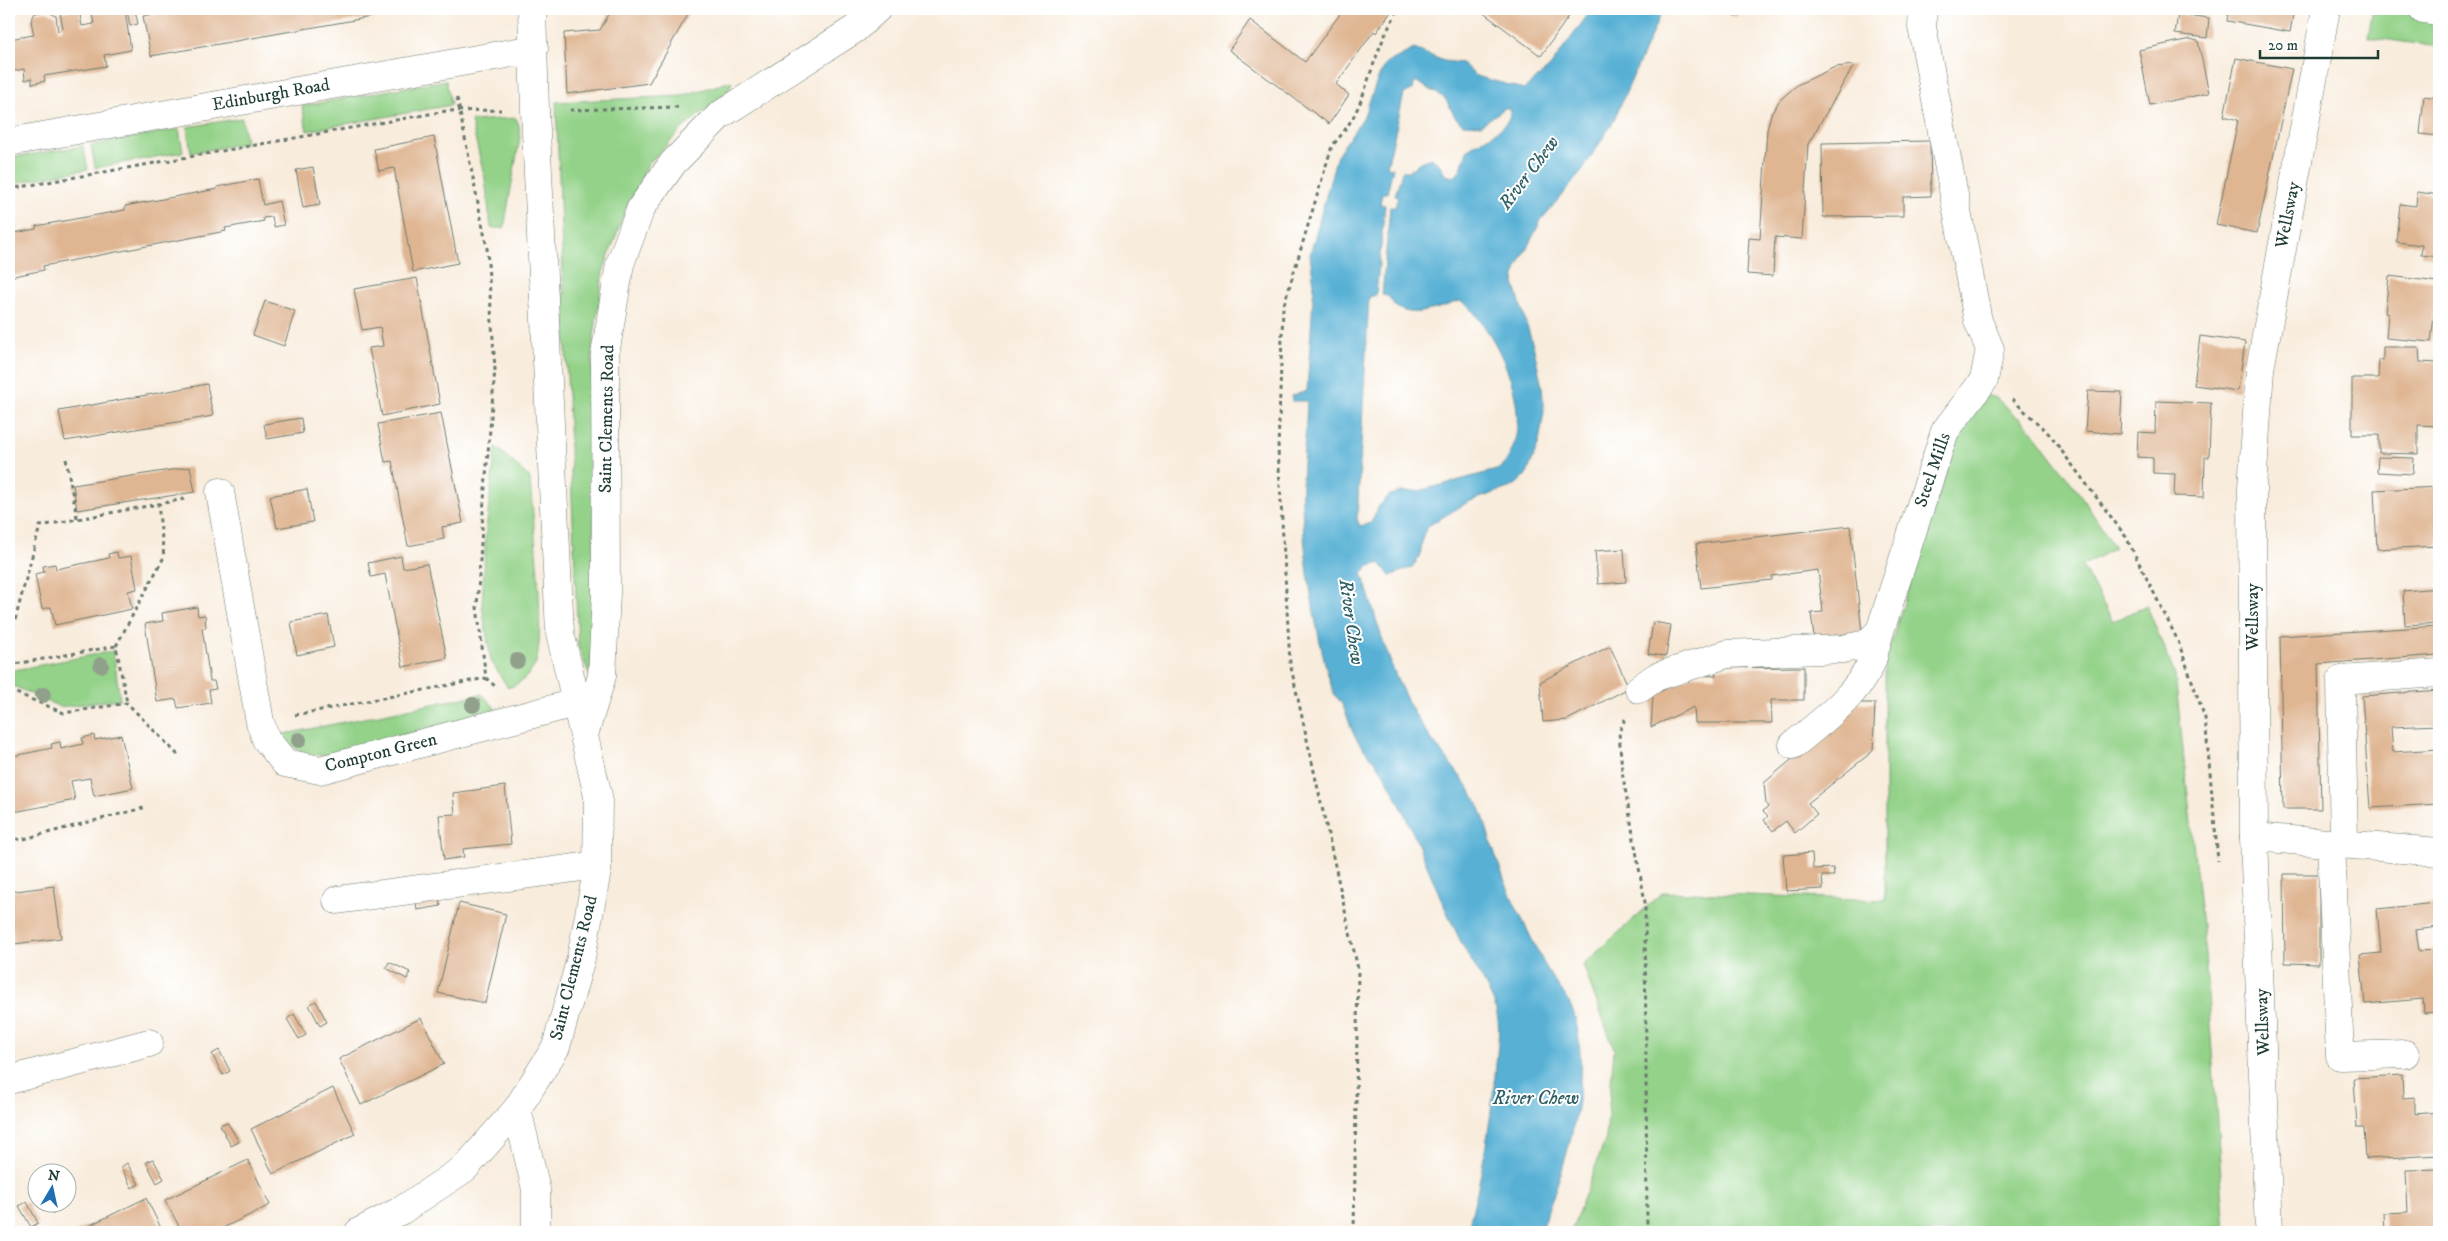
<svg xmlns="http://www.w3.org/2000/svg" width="2448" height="1241" font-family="'IM FELL DW Pica',serif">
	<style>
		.green { fill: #93d288; stroke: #59885e }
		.water { fill: #58b1d5; stroke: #3c7784; fill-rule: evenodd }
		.building { fill: #dfb592 }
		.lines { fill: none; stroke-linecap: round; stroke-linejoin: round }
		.minor-casing { stroke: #6b7a6f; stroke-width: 29 }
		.major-casing { stroke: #6b7a6f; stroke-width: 29 }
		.path { stroke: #6b7a6f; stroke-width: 3; stroke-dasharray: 4 4; stroke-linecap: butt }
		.minor { stroke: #fff; stroke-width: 28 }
		.major { stroke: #fff; stroke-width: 28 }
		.tree { fill: #91a08b }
		.labels { text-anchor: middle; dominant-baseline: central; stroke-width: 4; stroke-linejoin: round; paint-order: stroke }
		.street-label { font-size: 18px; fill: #1f3d34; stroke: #fff }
		.water-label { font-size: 19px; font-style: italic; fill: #306064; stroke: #fff }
	</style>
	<rect width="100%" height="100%" fill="#fff"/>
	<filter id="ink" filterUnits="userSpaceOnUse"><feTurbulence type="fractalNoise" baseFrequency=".02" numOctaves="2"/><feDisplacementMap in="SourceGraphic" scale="10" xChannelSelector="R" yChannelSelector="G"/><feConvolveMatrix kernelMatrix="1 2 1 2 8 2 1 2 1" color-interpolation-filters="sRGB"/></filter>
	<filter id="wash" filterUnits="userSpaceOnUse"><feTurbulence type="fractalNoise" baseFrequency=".0096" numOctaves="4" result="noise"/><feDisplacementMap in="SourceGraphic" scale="20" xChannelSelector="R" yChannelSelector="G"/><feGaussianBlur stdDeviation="1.12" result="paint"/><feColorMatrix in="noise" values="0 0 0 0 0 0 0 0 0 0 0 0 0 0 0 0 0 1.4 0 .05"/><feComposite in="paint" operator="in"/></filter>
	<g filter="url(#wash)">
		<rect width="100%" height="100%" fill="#f8ecdc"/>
		<path class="green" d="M2373,9H2439V47L2368,37Z
			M446,80L451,105L307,131L302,106Z
			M732,81L728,92L683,128L648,164L623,216L603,272L592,352L595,478L591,678L578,647L556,102L681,96Z
			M242,118L246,143L191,153L187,127Z
			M516,118L519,125L520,137L504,228H491L485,179L471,121Z
			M179,129L183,152L95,168L91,145Z
			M83,146L88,169L9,184V158Z
			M1978,393L1996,398L2032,430L2079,493L2115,548L2082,566L2113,621L2147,606L2175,675L2205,954L2225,1232H1571L1606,1138L1614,1049L1583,965L1663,892L1885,900V661L1965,414Z
			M496,447L530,478C532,515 548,640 534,667C528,677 519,684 508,688L491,661L482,606L486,529Z
			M113,651L120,699L60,707L9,684V671Z
			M482,694L496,709L333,755C306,756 298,754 280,735Z"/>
		<path class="water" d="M1592,9H1663L1612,124L1579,175L1541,220L1516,270L1514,283L1534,349L1542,387L1544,412L1539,442L1527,474L1514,486L1468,502L1428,526L1423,535L1420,557L1412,567L1390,576L1380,563L1370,566L1362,573C1379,627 1392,682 1425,730C1441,754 1462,775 1476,800C1484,814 1486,828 1491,842C1500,870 1511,898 1524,923C1533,941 1541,960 1552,977C1565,996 1572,1002 1577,1027C1590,1098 1564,1167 1540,1232H1467C1481,1181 1490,1129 1495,1076C1496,1058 1500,1038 1498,1020C1494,991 1473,967 1461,942C1434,888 1415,830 1386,777C1378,763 1364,752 1356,738C1348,725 1346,703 1334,695C1315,634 1305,568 1302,504C1301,470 1306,435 1307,401H1292L1291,396L1307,391L1314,284L1310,255L1337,155L1363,118L1379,76L1387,63L1414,49L1444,61L1462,63L1476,76L1524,89L1550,67ZM1415,81L1445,98L1455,117L1463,124L1481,125L1505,108H1510C1513,129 1484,137 1471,147C1462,154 1465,170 1454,177L1445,175L1440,165L1431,158L1420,162L1409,171H1402L1395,196L1398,197L1395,207H1390L1382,295L1388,296C1391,300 1394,306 1398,308C1415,319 1443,306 1460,301C1470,305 1475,314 1481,322C1509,359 1536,430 1500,469L1419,491L1400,492L1390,495L1379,506L1371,523L1360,526L1357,519L1369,297L1376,295L1385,205L1380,204L1382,193H1387L1393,168L1387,167L1404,94L1413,89Z"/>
		<g id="blocks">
			<path class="building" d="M79,9L82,26L94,24L92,14L125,11L131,50L104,55L106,66L44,76L45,81L32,84V78L25,80L24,69L9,72V39L34,35L31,21L35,13L47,11L56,16L58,31L63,29L60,12Z
				M184,9H375L377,16L151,56L143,16Z
				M612,9H691L649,83L567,94L564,33L600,30Z
				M834,9H859L853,18Z
				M1341,9H1393L1376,33L1374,31L1336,84L1349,95L1329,124L1229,50L1250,20L1305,62L1343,10Z
				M1478,9H1574L1541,56Z
				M1719,9H1740L1736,17Z
				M2229,9H2294L2290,32L2227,21Z
				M135,10L138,24L130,26L127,11Z
				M2178,14L2209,18L2207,38L2175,34Z
				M2190,39L2198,41L2209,93L2150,105L2139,50Z
				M2236,58L2292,69L2257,233L2216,225L2238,120L2224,116Z
				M1854,65L1808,144L1802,239L1775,237L1773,276L1747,274L1749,238L1760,239L1767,130L1771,114L1780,100L1797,85L1835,67Z
				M2424,96L2439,98V136L2420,134Z
				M434,137L458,263L413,272L394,168L379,171L374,149Z
				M1930,141L1931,196L1903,197V216L1823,217L1822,143Z
				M313,167L320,205L303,208L296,170Z
				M258,179L263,205L279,201L284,225L274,227L272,217L263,218L264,221L225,228L226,231L43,266L44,270L9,277V234L36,229V226L125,210V206L217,189V187Z
				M2417,192L2439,195V257L2421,255L2422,245L2396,242L2400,204L2416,206Z
				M2389,276L2438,282L2431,342L2386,338L2388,314L2385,313Z
				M417,278L440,404L382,416L369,348L383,346L380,327L362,330L354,289Z
				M265,301L295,311L284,346L253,335Z
				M2200,336L2245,342L2238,391L2194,385Z
				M2383,347H2419L2420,362L2439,363V426L2418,425V454L2379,453V435H2352V378H2378L2379,360H2383Z
				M207,384L213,416L65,441L59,411Z
				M2088,391L2122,392L2120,434L2085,431Z
				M2156,401L2211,403L2209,457H2205L2204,497L2174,496L2175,474L2153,473V458L2137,457L2138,432L2155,433Z
				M441,413L463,523L442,527L444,539L408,546L392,461L385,462L378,424Z
				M301,418L303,433L267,439L264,424Z
				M2378,457L2414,458L2413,474L2377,472Z
				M190,467L195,492L77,510L73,485Z
				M2439,487V546L2377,549L2374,490Z
				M307,489L313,522L277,528L270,496Z
				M1850,526L1862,632L1814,638L1811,613L1823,612L1818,570L1772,576V580L1701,588L1696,544Z
				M1624,549L1626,582L1598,584L1595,551Z
				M117,552L118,558L131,556L137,589L128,591L132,609L55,625L51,607L42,609L35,574L44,572L43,566L55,564L56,569L109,558L108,554Z
				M401,556L403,568L427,564L447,658L403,667L385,574L371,577L368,563Z
				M2439,588V623L2405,625L2403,591Z
				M197,607L198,616L205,615L206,628H202L210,681H214L216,689L209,690L211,703L178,708L176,699L157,702L145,624L163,621L162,613Z
				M328,615L334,647L297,655L291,622Z
				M1653,622L1671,625L1666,656L1648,654Z
				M2439,626V655L2318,664L2321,809H2283L2280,636Z
				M1610,646L1629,688L1567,720L1543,722L1540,682Z
				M1804,667V700H1771L1772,723H1695L1694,707L1651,727L1653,695L1694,675L1716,676V668Z
				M2439,690V725L2391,727L2393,752L2439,749V804L2370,808L2362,696Z
				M1858,703H1875L1873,751L1808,803L1817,814L1795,833L1786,821L1773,831L1764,820L1768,816L1763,811L1768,807L1766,804L1764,783Z
				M94,735L95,740L121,735L133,788L94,796L90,778L71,781L75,800L9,813V757L52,748L51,744L60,742L61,749L83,744L82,738Z
				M505,786L511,844L463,849L464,857L444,860L439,815L455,814L453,793Z
				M1812,853L1813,869L1833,868L1834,876H1822L1823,889L1786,891L1783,855Z
				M2284,874H2319V964L2285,963Z
				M54,886L61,938L14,944L12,930L9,931V892Z
				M439,899L441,906L417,910L416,902Z
				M459,903L506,914L485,1003L438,993Z
				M2436,903L2438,927L2416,930L2419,951L2439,950V1012L2424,1013L2423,999L2365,1004L2360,955L2381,953L2377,909Z
				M389,962L410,972L407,979L386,968Z
				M316,1001L327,1022L320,1026L309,1005Z
				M294,1014L306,1035L299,1039L287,1019Z
				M421,1018L444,1064L361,1105L339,1059Z
				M219,1050L230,1071L223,1075L212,1054Z
				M2402,1075L2403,1098L2415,1097V1114L2439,1112V1155L2366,1159L2364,1128H2357L2354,1078Z
				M333,1088L355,1134L273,1174L251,1129Z
				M227,1122L239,1142L231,1146L220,1125Z
				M153,1159L164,1179L157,1183L146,1162Z
				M248,1160L270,1205L215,1232H182L165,1200Z
				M127,1163L139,1184L132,1188L121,1167Z
				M2439,1169V1232H2385L2384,1213L2408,1212L2406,1170Z
				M146,1198L163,1232H75L105,1218Z
				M27,1202L38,1223L31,1227L19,1206Z
				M47,1204H56L60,1210L53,1214Z"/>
		</g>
	</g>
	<g filter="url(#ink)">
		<use href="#blocks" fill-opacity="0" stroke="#6b7a6f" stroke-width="1"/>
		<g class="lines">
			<g class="minor-casing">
				<path id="minor" d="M2423,9L2439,11
					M9,142L534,49
					M220,492L260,722L266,739L285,763L320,770L575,703
					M1639,689L1656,677L1727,654L1843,649L1867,644L1880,631L1945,431L1984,380L1990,349L1978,321L1922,27L1923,9
					M584,735L602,676L606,592L605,355L620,264L641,208L673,163L720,115L855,29L877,9
					M1793,745C1821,722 1857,696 1872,661C1875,651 1877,640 1880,631
					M2254,837L2439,852
					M2331,843L2340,1056L2405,1054
					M2344,844L2341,680L2439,673
					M337,900L597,865
					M9,1080L149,1043
					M517,1109L536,1189V1232
					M359,1232L402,1210L465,1168L517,1109L556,1047L581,958L597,871L598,796L560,633L535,110L532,9"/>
			</g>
			<g class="major-casing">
				<path id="major" d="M2269,1232L2254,837L2252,488L2260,369L2326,9"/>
			</g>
			<path class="path" d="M457,98L487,248L495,369L483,512L477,607L486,678L496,687
				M570,110L678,107
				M9,189L446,111L501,110
				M2012,399L2049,434L2126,537L2178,641L2205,718L2218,861
				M66,459L77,518
				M9,643L40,526L185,499
				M116,646L164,557L158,504
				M9,665L116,646L127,703
				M9,690L64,713L127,703L178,755
				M295,715L486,678
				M1625,719L1619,732L1622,771L1645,902L1647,1232
				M9,835L20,840L147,807
				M1354,1232L1358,969L1290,663L1278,449L1283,308L1332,146C1364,110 1363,89 1380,47C1385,34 1392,21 1398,9"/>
			<use href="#minor" class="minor"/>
			<use href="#major" class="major"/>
		</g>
		<g class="tree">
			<circle cx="517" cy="661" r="8"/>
			<circle cx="101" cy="665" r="8"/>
			<circle cx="43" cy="695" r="8"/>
			<circle cx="473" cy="705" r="8"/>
			<circle cx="299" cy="740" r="8"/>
		</g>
	</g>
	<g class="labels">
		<g class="street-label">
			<text transform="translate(271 95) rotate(-10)">Edinburgh Road</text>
			<text transform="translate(2288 215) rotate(-79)">Wellsway</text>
			<text transform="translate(607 419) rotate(-89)">Saint Clements Road</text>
			<text transform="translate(1933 470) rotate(-71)">Steel Mills</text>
			<text transform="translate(2253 617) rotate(-90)">Wellsway</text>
			<text transform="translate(381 753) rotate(-14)">Compton Green</text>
			<text transform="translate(574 968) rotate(-76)">Saint Clements Road</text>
			<text transform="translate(2263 1022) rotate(-92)">Wellsway</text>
		</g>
		<g class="water-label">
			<text transform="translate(1529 173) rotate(-53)">River Chew</text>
			<text transform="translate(1351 622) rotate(82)">River Chew</text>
			<text x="1536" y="1098">River Chew</text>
		</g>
	</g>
	<rect width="2448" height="1241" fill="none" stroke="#fff" stroke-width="30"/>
	<g transform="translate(52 1188) rotate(9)"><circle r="24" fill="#ffffff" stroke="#a5b1ae"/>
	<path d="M0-4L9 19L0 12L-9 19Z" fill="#1f6fb2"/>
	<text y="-8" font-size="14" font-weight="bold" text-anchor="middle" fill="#1f3d34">N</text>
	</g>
	<path d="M2260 50v8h118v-8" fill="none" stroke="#1f3d34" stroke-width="2.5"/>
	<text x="2268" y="50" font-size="15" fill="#1f3d34" stroke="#ffffff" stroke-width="4" paint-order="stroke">20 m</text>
</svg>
